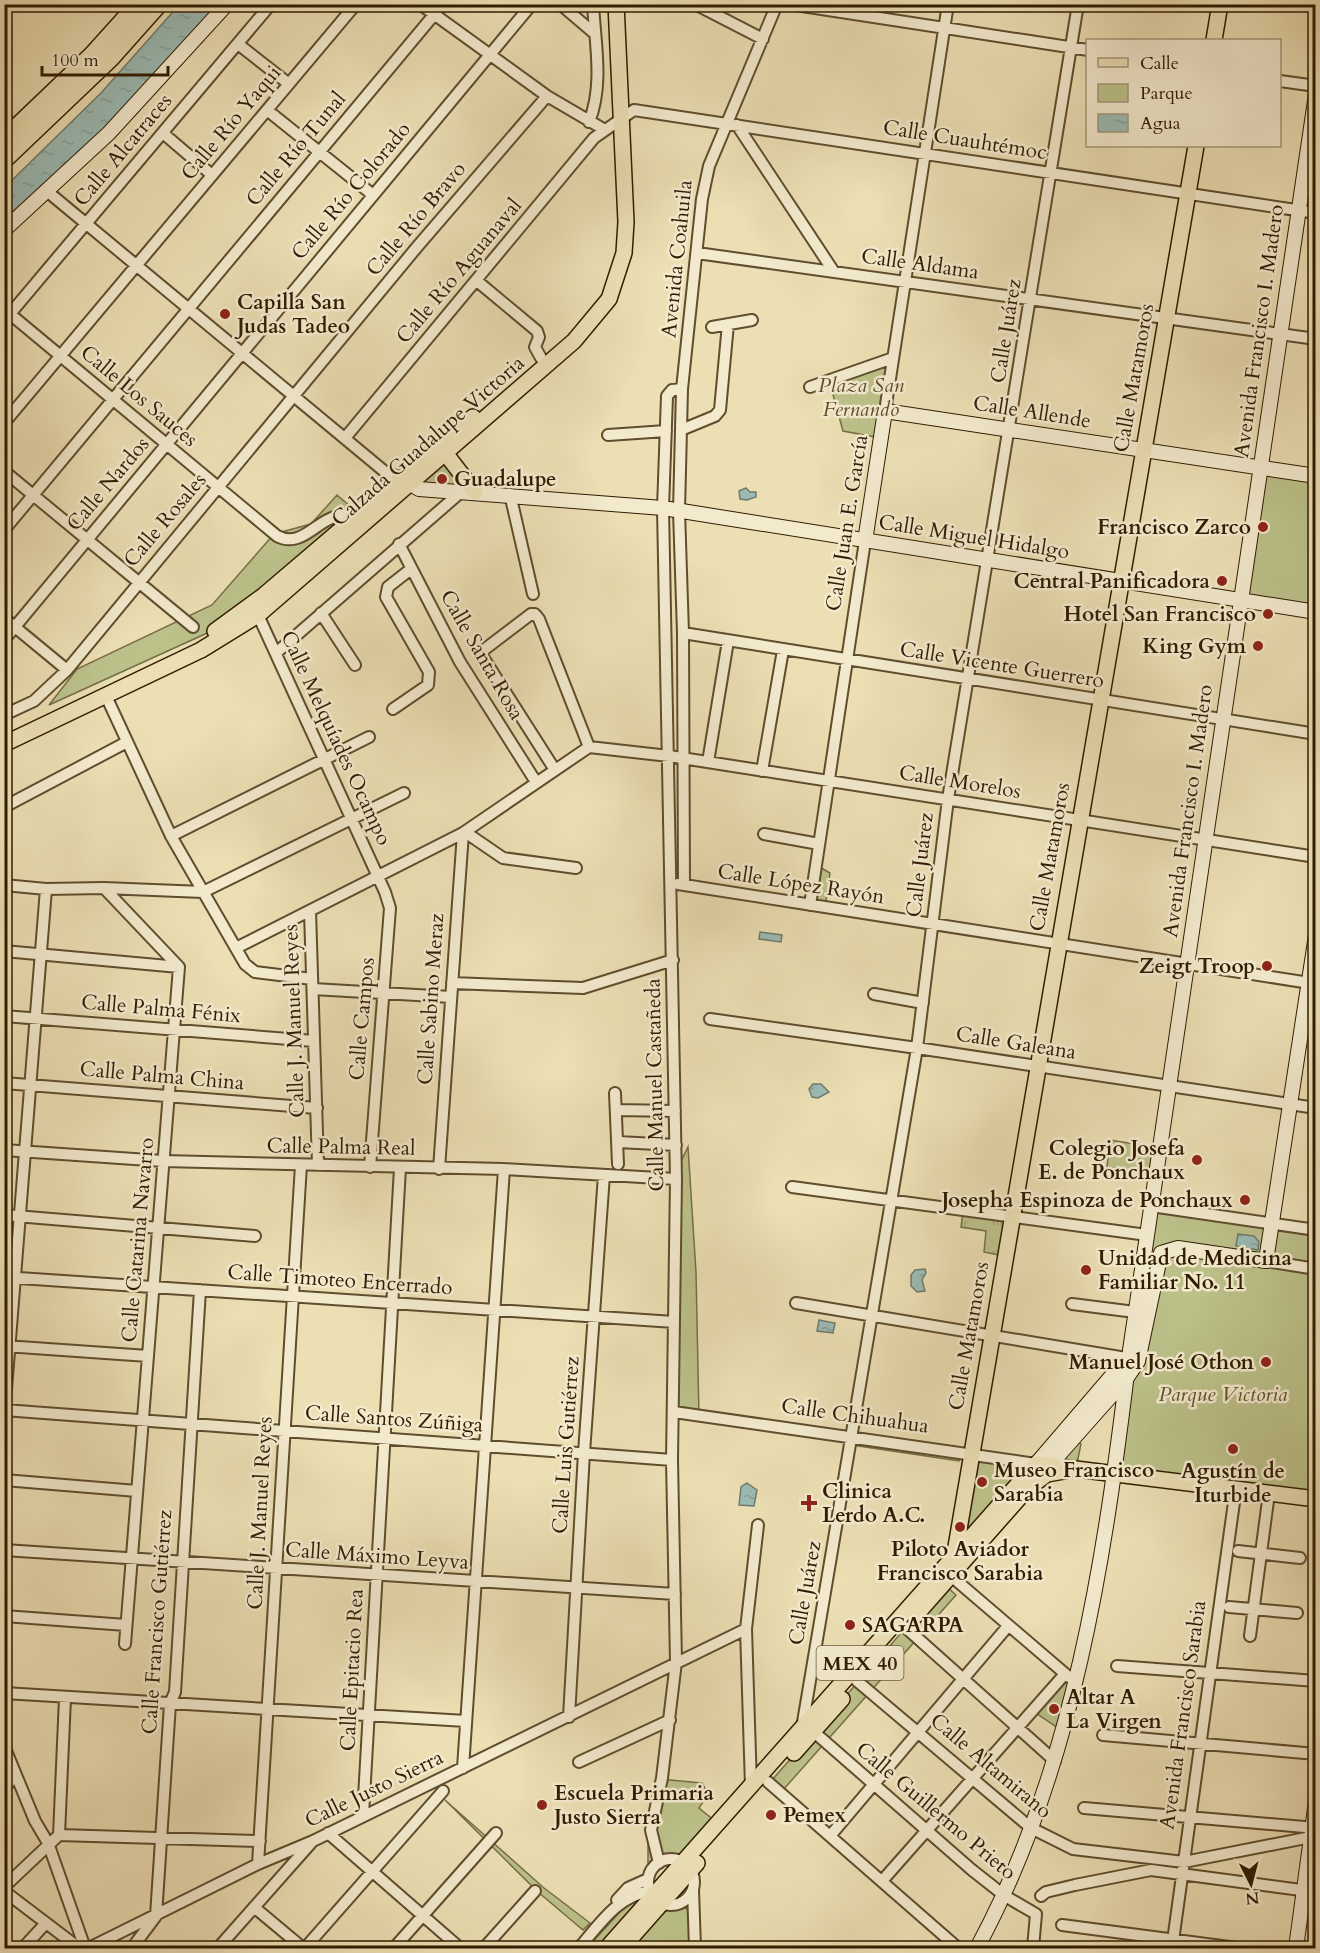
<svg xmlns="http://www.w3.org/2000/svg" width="1320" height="1953" font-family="Cardo,serif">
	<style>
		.grass { fill: url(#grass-tufts); stroke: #766e45; stroke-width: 1.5 }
		.park { fill: #bcc18a; stroke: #766e45; stroke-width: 1.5 }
		.water { fill: url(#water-ripples); stroke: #707b6d; stroke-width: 1.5 }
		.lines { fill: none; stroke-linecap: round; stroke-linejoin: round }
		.street-casing { stroke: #5f4d2d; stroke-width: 14 }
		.secondary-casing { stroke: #301c00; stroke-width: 16 }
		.primary-casing { stroke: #301c00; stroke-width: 18 }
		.highway-casing { stroke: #301c00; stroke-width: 21 }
		.street { stroke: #f3eace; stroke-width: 10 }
		.secondary { stroke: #f3eace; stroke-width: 14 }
		.primary { stroke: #ecdfb4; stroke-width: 15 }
		.highway { stroke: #ecdfb4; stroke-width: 18 }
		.poi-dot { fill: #8f2418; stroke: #f3eace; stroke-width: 2 }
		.labels { text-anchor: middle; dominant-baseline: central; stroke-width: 5; stroke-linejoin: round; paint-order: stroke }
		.shield { fill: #f3eace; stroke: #6a5a3e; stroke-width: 1.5 }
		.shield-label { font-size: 20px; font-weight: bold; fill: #301c00 }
		.street-label { font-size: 21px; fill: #301c00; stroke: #f3eace }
		.poi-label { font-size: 21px; font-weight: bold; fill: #301c00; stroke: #f3eace; text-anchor: start }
		.park-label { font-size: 21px; font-style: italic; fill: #5a4e29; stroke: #f3eace }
	</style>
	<defs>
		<pattern id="grass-tufts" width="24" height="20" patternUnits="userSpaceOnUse" patternTransform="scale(1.5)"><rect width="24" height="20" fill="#bcc18a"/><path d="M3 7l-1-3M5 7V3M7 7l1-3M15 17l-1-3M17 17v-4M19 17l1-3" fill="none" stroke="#a2a575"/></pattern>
		<pattern id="water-ripples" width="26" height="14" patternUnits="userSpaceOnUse" patternTransform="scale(1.5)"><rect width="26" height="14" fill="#9bbbb5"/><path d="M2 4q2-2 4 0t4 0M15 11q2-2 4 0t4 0" fill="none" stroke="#86a09a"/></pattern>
	</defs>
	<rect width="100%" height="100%" fill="#ecdfb4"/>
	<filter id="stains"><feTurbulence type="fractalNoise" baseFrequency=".00333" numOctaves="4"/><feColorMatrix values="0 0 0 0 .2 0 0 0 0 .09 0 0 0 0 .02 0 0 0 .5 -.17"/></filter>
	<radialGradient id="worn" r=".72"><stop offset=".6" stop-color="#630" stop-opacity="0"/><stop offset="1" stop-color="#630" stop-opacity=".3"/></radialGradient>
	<path class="grass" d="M963,1211L1010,1217L1004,1256L984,1252L986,1231L961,1227Z
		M851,1438L960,1454L959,1461L852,1445Z"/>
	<path class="park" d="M893,357L881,438L843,431L829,380Z
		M446,456L473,491L414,485Z
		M1257,467L1315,476V612L1239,601Z
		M337,495L358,513L216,629L49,705L77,669L212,605L274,534L311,524Z
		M816,865L830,873L825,907L810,905Z
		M1110,1140L1153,1147L1149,1174L1107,1167Z
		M688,1147L696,1272L699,1417L672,1413L674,1176Z
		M1148,1206L1315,1231V1500L1110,1473L1142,1329L1151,1261Z
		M4,1215L20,1216L13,1281L5,1280Z
		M1072,1436L1081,1444L1076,1468L1049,1464Z
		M971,1455L1034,1464L952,1558Z
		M944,1584L956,1595L783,1790L772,1780Z
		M1060,1673L1077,1679L1064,1732L1030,1709Z
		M659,1779L702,1783L708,1794L699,1808L715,1821L678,1864L667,1860L648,1866V1836Z
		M445,1800L544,1888L590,1923L583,1930L538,1892Z
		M636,1899L643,1902L605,1948H587L630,1901Z
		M680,1906L689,1910L691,1948H626L664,1909Z"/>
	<path class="water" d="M179,5H220L117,118L5,223L4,188L101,93Z
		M746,488L750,492H756V497L747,500L740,499L739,491Z
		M760,932L782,935L781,942L759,939Z
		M813,1084H821L829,1092L818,1098L812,1097L809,1089Z
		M1238,1234L1254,1236L1259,1242L1258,1250L1236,1246Z
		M925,1269L926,1273L922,1280L925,1291L917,1292L911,1286V1275L915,1270Z
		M819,1320L835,1323L833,1333L817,1331Z
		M747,1483L757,1490L754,1506L739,1505L741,1487Z"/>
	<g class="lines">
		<g class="street-casing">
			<path id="street" d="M420,4L547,96L605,130
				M560,4L594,33
				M695,4L763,39
				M789,4L1088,50
				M238,44L289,84
				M1280,81L1316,86
				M267,110L373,195
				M589,122C604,85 595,43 593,4
				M737,125L834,272
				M164,134L212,175
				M48,192L384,471L401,478
				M697,253L1316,339
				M477,281L537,331L539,337L535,347L541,358
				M4,309L277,536C307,552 323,504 355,518
				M4,321L271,4
				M712,327L752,320
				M810,387L893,358
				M885,411L948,4
				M4,423L356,4
				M681,430L715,416L720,410L728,324
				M608,435L666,431
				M345,438L594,138L634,110L1316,213
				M4,471L193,627
				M510,494L533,594
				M4,530L443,4
				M399,544L460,662L536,782
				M321,613L355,665
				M258,615L385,892L390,908L370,1167
				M4,618L67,670
				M683,633L1316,734
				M4,640L532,4
				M276,653L461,492
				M106,696L171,836L245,964L255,972L312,979
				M393,709L428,685L429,672L386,597L388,587L411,569
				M4,715L34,701L67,670L417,247L547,96
				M708,762L728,641
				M555,770L481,654L485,649L531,614H535L539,619L589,747
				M762,771L783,650
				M4,807L127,742
				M465,832L503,858L576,868
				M764,834L819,844
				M171,836L369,737
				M678,884L1316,984
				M4,885L46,889L104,888L203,892L404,793
				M684,885L683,633L679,511L682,389L702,199L709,166L777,4
				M104,888L179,967L125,1644
				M810,905L865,541
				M310,911L318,1165
				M236,948L463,833L589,747L669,756L1316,857
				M4,951L179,967
				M452,983L583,988L673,960
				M313,989L451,997
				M874,994L923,1003
				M4,1016L314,1041
				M710,1019L917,1048L1316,1108
				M4,1083L317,1108
				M615,1093L618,1164
				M616,1110L675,1111
				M618,1142L676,1145
				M4,1150L163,1161L504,1169L676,1179
				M439,1169L463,833
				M792,1187L1147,1235
				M1151,1206L1316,1230
				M4,1215L255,1236
				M1266,1261L1316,1269
				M4,1277L674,1322
				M796,1303L1132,1359
				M1072,1304L1135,1312
				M5,1346L148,1356
				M4,1410L672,1460
				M674,1412L1036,1464
				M4,1414L46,889
				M4,1480L137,1491
				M4,1550L675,1594
				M1238,1551L1300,1558
				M951,1576L1069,1677
				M1229,1607L1297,1613
				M4,1616L126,1625
				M905,1627L1055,1761
				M1250,1636L1269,1493
				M1117,1666L1316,1681
				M857,1681L1031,1828L1073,1849L1184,1862L1311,1837
				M4,1693L466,1721
				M569,1717L584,1453L604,1175
				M802,1728L917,1048L948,799L1078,4
				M814,1732L972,1870L1005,1896L1036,1914L1033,1948
				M1103,1735L1316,1754
				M4,1746L35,1821L48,1843L85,1948
				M579,1762L670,1720
				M463,1768L504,1169
				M768,1782L958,1948
				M751,1786L746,1629L758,1525
				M4,1788L16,1775
				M1084,1808L1316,1828
				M363,1815L400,1168
				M328,1833L460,1948
				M59,1835L65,1698
				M830,1836L1008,1626
				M648 1882a23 23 0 1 1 46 0a23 23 0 1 1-46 0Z
				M659,1863L651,1830L662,1778L676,1662L672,1460L676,1179L663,508L667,396L672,390L682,389
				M258,1864L301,1165
				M882,1881L1064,1675
				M4,1887L59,1835L260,1841
				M693,1889L695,1948
				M4,1891L79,1948
				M1041,1896L1046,1892L1075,1885L1151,1870L1316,1892
				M617,1900L628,1888L648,1879
				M254,1907L303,1948
				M1062,1925L1237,1948
				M23,1948L46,1923
				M89,1948L258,1864L313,1841L746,1629
				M132,1948L156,1916L170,1704L175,1692L200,1290
				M218,1948L311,1843
				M305,1948L443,1791
				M394,1948L496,1833
				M484,1948L535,1891
				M579,1948C599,1925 617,1896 650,1891
				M1172,1948L1236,1488"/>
		</g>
		<g class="secondary-casing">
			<path id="secondary" d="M4,230L109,133L227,4
				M403,479L419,489L663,508L1316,612
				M865,541L885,411L1316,476
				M1036,1464L1127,1358
				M1049,1466L1126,1379L1138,1361L1161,1253L1178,1248L1266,1261L1316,935
				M977,1948C1074,1769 1105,1557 1129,1357L1316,94
				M1296,1948L1316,1801"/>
		</g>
		<g class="primary-casing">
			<path id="primary" d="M1214,40L1220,4
				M446,454L475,492
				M215,631L263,596L473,417
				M4,744L201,650L258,615L574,341L609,299L624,253L626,222L616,4
				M1023,1492L1047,1474L1064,1471
				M951,1576L1196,146
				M915,1616L1026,1490
				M794,1753L842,1699
				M607,1948L1036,1464L1316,1499
				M622,1948L697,1863"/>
		</g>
		<g class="highway-casing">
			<path id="highway" d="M4,140L93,55L139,4
				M4,159L110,58L158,4"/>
		</g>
		<use href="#street" class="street"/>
		<use href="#secondary" class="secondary"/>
		<use href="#primary" class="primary"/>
		<use href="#highway" class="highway"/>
	</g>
	<g class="poi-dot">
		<circle cx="225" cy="314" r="6"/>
		<circle cx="442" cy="479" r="6"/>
		<circle cx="1263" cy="527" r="6"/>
		<circle cx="1222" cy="581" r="6"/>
		<circle cx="1268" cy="614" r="6"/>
		<circle cx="1258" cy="646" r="6"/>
		<circle cx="1267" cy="966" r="6"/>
		<circle cx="1197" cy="1160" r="6"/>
		<circle cx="1245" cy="1200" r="6"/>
		<circle cx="1086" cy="1270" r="6"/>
		<circle cx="1266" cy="1362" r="6"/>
		<circle cx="1233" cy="1449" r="6"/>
		<circle cx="982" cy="1482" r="6"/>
		<path d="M806 1494h6v6h6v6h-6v6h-6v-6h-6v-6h6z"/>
		<circle cx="960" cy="1527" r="6"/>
		<circle cx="850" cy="1625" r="6"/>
		<circle cx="1054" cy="1709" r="6"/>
		<circle cx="542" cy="1805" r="6"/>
		<circle cx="771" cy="1815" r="6"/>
	</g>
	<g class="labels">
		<rect class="shield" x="816.5" y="1646" width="87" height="34" rx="4.5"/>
		<g class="shield-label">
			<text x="860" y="1663">MEX 40</text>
		</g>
		<g class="street-label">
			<text transform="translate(231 123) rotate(-50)">Calle Río Yaqui</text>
			<text transform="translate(965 140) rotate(9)">Calle Cuauhtémoc</text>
			<text transform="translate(296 149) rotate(-50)">Calle Río Tunal</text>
			<text transform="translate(123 150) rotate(-50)">Calle Alcatraces</text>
			<text transform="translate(351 191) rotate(-50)">Calle Río Colorado</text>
			<text transform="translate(416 219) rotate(-50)">Calle Río Bravo</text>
			<text transform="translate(677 259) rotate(-84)">Avenida Coahuila</text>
			<text transform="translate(920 264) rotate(8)">Calle Aldama</text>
			<text transform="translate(459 271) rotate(-50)">Calle Río Aguanaval</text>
			<text transform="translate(1006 331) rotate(-81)">Calle Juárez</text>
			<text transform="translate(1259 331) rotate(-82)">Avenida Francisco I. Madero</text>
			<text transform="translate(1134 378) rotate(-80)">Calle Matamoros</text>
			<text transform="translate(139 396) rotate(40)">Calle Los Sauces</text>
			<text transform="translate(1032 412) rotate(9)">Calle Allende</text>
			<text transform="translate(428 441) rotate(-41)">Calzada Guadalupe Victoria</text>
			<text transform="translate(108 484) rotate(-50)">Calle Nardos</text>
			<text transform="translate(165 520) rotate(-50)">Calle Rosales</text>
			<text transform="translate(847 523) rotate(-81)">Calle Juan E. García</text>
			<text transform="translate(974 537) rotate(9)">Calle Miguel Hidalgo</text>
			<text transform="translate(482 655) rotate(60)">Calle Santa Rosa</text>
			<text transform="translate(1002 665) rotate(9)">Calle Vicente Guerrero</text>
			<text transform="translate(336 738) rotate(65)">Calle Melquíades Ocampo</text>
			<text transform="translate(960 782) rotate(9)">Calle Morelos</text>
			<text transform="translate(1188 811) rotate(-82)">Avenida Francisco I. Madero</text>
			<text transform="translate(1050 857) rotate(-80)">Calle Matamoros</text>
			<text transform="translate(920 865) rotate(-83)">Calle Juárez</text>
			<text transform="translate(801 884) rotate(9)">Calle López Rayón</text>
			<text transform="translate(431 999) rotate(-86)">Calle Sabino Meraz</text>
			<text transform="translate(161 1009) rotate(5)">Calle Palma Fénix</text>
			<text transform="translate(362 1019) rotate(-85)">Calle Campos</text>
			<text transform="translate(294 1021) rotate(-92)">Calle J. Manuel Reyes</text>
			<text transform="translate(1016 1043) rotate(9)">Calle Galeana</text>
			<text transform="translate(162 1076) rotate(5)">Calle Palma China</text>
			<text transform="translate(655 1085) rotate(-91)">Calle Manuel Castañeda</text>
			<text transform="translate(341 1147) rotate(1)">Calle Palma Real</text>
			<text transform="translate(138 1240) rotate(-85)">Calle Catarina Navarro</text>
			<text transform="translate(340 1280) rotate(4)">Calle Timoteo Encerrado</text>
			<text transform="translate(969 1336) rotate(-80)">Calle Matamoros</text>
			<text transform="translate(855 1416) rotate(8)">Calle Chihuahua</text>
			<text transform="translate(394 1419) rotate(4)">Calle Santos Zúñiga</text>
			<text transform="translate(566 1445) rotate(-86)">Calle Luis Gutiérrez</text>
			<text transform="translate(260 1513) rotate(-87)">Calle J. Manuel Reyes</text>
			<text transform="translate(377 1556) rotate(4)">Calle Máximo Leyva</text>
			<text transform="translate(805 1593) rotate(-80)">Calle Juárez</text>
			<text transform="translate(157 1622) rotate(-86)">Calle Francisco Gutiérrez</text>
			<text transform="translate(352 1670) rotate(-87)">Calle Epitacio Rea</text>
			<text transform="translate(1183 1715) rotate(-82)">Avenida Francisco Sarabia</text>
			<text transform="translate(991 1766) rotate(40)">Calle Altamirano</text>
			<text transform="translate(374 1789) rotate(-26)">Calle Justo Sierra</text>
			<text transform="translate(936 1811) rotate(40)">Calle Guillermo Prieto</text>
		</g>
		<g class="poi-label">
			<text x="237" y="302">Capilla San<tspan x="237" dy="24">Judas Tadeo</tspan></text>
			<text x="454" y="479">Guadalupe</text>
			<text x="1251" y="527" text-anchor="end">Francisco Zarco</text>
			<text x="1210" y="581" text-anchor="end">Central Panificadora</text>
			<text x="1256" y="614" text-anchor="end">Hotel San Francisco</text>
			<text x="1246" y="646" text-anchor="end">King Gym</text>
			<text x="1255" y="966" text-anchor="end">Zeigt Troop</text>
			<text x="1185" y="1148" text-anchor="end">Colegio Josefa<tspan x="1185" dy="24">E. de Ponchaux</tspan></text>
			<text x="1233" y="1200" text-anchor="end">Josepha Espinoza de Ponchaux</text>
			<text x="1098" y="1258">Unidad de Medicina<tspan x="1098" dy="24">Familiar No. 11</tspan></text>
			<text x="1254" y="1362" text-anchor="end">Manuel José Othon</text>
			<text x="994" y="1470">Museo Francisco<tspan x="994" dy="24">Sarabia</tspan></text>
			<text x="1233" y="1471" text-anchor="middle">Agustín de<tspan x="1233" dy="24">Iturbide</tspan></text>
			<text x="822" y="1491">Clinica<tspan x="822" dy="24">Lerdo A.C.</tspan></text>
			<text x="960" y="1549" text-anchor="middle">Piloto Aviador<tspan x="960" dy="24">Francisco Sarabia</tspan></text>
			<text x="862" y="1625">SAGARPA</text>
			<text x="1066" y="1697">Altar A<tspan x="1066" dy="24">La Virgen</tspan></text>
			<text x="554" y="1793">Escuela Primaria<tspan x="554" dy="24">Justo Sierra</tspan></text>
			<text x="783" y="1815">Pemex</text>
		</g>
		<g class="park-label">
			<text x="861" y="385">Plaza San<tspan x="861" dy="24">Fernando</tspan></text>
			<text x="1223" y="1394">Parque Victoria</text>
		</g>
	</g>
	<rect width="1320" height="1953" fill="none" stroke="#ecdfb4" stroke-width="24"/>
	<rect x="6" y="6" width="1308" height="1941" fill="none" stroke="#301c00" stroke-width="3"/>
	<rect x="12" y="12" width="1296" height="1929" fill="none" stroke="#301c00" stroke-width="1.5"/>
	<rect x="1086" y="39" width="195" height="108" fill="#f3eace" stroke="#a5987c" stroke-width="1.5"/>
	<rect x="1098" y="58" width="30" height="9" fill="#ecdfb4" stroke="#a5987c" stroke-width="1.5"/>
	<text x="1140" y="69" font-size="18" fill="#301c00">Calle</text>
	<rect x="1098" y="84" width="30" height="18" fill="#bcc18a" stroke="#a5987c" stroke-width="1.5"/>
	<text x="1140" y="99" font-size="18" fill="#301c00">Parque</text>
	<rect x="1098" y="114" width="30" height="18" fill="url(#water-ripples)" stroke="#a5987c" stroke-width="1.5"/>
	<text x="1140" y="129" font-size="18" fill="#301c00">Agua</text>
	<g transform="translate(1251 1884) rotate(174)" stroke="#f3eace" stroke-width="4.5" paint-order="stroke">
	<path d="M0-4.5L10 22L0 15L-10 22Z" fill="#301c00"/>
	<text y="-9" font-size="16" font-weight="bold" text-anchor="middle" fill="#301c00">N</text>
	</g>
	<path d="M42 66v9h126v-9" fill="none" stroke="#301c00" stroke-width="3"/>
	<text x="51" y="66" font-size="18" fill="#301c00" stroke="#f3eace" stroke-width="4.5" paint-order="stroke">100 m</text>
	<rect width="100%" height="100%" filter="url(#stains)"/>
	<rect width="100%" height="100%" fill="url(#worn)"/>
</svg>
